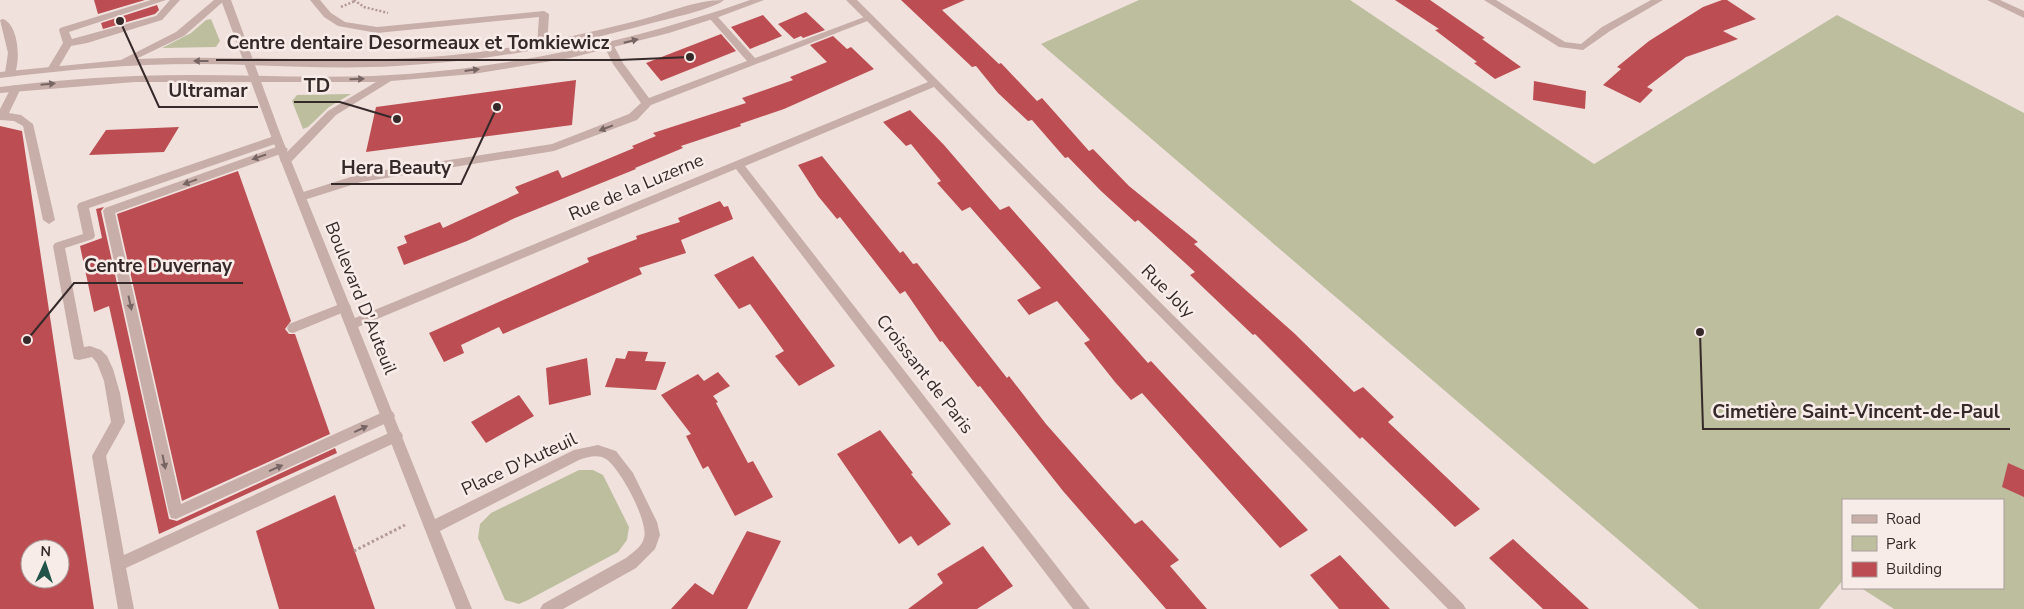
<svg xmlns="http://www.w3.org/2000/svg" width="2024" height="609" font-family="'Nunito Sans',sans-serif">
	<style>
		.green { fill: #bcbe9e }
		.building { fill: #bc4e53; fill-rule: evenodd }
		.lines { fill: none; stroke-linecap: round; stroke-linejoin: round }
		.path-far1 { stroke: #b39894; stroke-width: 2.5; stroke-dasharray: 2 2; stroke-linecap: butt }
		.path { stroke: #b39894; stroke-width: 3; stroke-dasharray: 2.5 2.5; stroke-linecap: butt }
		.service { fill: #c7aea9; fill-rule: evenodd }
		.minor { fill: #c7aea9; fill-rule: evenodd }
		.tertiary { fill: #c7aea9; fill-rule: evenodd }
		.oneway { fill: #776563 }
		.labels { text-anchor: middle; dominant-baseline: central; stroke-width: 5; stroke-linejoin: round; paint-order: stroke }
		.street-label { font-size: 18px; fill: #352929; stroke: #f8ece9 }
		.leader { fill: none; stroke: #352929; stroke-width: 2 }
		.callout-dot { fill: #352929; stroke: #f8ece9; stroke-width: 2 }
		.callout-label { font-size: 19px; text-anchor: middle; font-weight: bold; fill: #352929; stroke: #f8ece9; stroke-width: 5; stroke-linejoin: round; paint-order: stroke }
	</style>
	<rect width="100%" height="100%" fill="#f0e1dd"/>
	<path class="green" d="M1139,0H1350L1594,164L1837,15L2024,113V609H1894L1861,588H2003V500H1843V580L1819,609H1699L1041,44Z
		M211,19L220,41L216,47L162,48L191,33L206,20Z
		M351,94L329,107L308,127L303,129L292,101L297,95Z
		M579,470H593L603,475L629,527L627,540L618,552L528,600L519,604L505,600L478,538L480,524L491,513Z"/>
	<path class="building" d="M94,0H145L98,14Z
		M901,0H965L942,10L999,64L1001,63L1037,101L1042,98L1089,151L1093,149L1129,186L1198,242L1194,244L1294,333L1354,392L1363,387L1394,417L1388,422L1480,509L1455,527L1362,437L1360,439L1255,334L1253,335L1190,275L1195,272L1138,220L1135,222L1101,191L1068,157L1065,158L1032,120L1028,121L998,93L976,66L972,67Z
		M1395,0H1430L1485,38L1482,39L1521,67L1495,79L1474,63L1477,62L1435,30L1439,29Z
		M1722,0H1727L1756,19L1723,31L1738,39L1686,57L1647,87L1653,90L1640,103L1603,85L1621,69L1617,67L1649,41L1703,7Z
		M157,5L159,10L155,14L103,29L101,23Z
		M806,12L825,30L803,38L801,36L794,39L778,24Z
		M763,15L782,36L750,49L731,27Z
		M721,34L736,51L661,81L646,63Z
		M833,36L847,49L851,47L874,69L784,109L740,124L741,126L681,146L683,148L635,168L636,169L515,218L467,241L404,265L397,247L407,243L404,236L440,222L443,228L519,193L515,187L558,170L562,178L634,148L632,146L656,136L653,133L746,103L742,98L793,80L790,77L827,62L810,45Z
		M576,80L572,125L366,152L376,107Z
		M1534,81L1586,91L1585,109L1533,100Z
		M910,110L944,145L1000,210L1009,206L1148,363L1151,361L1308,530L1280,548L1142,393L1131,400L1115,382L1084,343L1090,340L1057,301L1029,315L1017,300L1041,288L970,207L962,211L937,183L941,181L911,144L906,146L883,122Z
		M0,126L22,131L94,609H0ZM30,549H60V579H30Z
		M179,127L164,152L89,155L106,130Z
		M822,156L900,253L903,251L913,264L917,263L1007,378L1009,376L1046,424L1100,485L1135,524L1142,520L1179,560L1170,566L1207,609H1166L1063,491L980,386L978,387L942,341L940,342L905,291L900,294L840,217L837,219L818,196L798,165Z
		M238,171L291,321L285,329L289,334H295L330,434L182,501L117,214Z
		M720,201L724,207L728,206L733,219L681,240L686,253L639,268L642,274L503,334L499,327L461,345L464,353L444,362L429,333L589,262L587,258L637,239L636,236L680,222L678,218Z
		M104,207L101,211L169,519L177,521L335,448L337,453L159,534L109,306L94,312L80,246L102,238L96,209Z
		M753,256L835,366L799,386L775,356L784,351L750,304L739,309L714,275Z
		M628,351L648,352L645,361L666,362L656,390L605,387L616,358L625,359Z
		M587,358L591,395L549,405L546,368Z
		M718,372L730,386L713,396L718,402L716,403L748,463L753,461L773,497L735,516L708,466L703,469L686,436L691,434L661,395L698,374L704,381Z
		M519,395L534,416L486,443L471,422Z
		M880,430L913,473L911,474L951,524L918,546L911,536L899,544L837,454Z
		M2008,463L2024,470V497L2002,487Z
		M335,495L375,609H279L256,531Z
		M747,531L781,541L747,609H671L695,583L713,595Z
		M1513,539L1589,609H1543L1489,558Z
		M983,546L1013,586L977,609H908L943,583L937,574Z
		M1340,555L1390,609H1339L1310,575Z"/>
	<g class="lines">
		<path class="path-far1" d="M354,0L364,7L388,13
			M341,7L355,1
			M330,49L342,38"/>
		<path class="path" d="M354,551L405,525"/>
		<path class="service" d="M151,0H166L69,32L72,39L156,16L170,0H180L162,20L87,43L71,46L57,70H49L48,68L63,43L59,30L60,28Z
			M310,0H320L331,13L345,22L377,27L544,11L549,14L547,46L542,49L537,46L539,17L377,33L338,26L324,17Z
			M713,14L716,15L755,58L867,16L870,15L875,18L651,105L637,120L554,151L361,182L301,201L295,197L297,194L360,174L552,144L629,114L641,103L613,64L604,46L605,44H613L623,63L649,98L747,61L710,19V15Z
			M3,19C19,25 21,62 14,75L10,76L5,73L8,53L0,20Z
			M16,85L21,88L9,113L21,115L33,124L55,220L49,224L43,220L23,126L14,121L0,120V109L12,86Z
			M277,135L281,136L282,139L281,142L89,208L95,236L93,239L65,248L84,347L90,346L101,350L107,356L113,369L120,393L125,422L106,456L124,555L391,432L396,430L401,432L403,436L401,440L126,568L134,609H118L92,456L111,422L104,381L97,363L92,357L79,360L74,359L73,355L53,246L55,243L83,234L77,206L79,203Z
			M282,145L288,149L286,152L115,213L181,504L383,412L388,410L393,412L395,416L393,420L176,519L171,518L169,513L103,211L105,208Z
			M345,302L349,304L351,307L349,310L293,333L289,332L287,328L289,324Z"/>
		<path class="minor" d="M221,0H231L281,136L355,318L928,82L846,0H857L1463,604L1466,609H1448L934,87L745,166L1090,609H1073L736,169L358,327L435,519L574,450L598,445L616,451L633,473L657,522L660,535L655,549L636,568L563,609H540L543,604L626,558C632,553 642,547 644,538C649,522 620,468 606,459C598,454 587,457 579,460L440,531L472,609H456L271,136Z
			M1484,0H1496L1565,42L1581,44L1602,27L1651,0H1663L1610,31L1583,50L1559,47Z
			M1987,0H2000L2024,11V18Z"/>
		<path class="tertiary" d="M214,0H225L184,36L136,59C251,54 365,67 480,52C533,45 585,34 636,21C665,14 694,0 724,0C714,9 667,19 652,23C569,46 482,62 396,66C329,70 262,64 196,64C130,64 65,70 0,78V72L121,60L176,32Z
			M750,0H764L716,18L669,33L570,58L473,74L391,81L336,115L290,163H282L280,160L282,157L328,111L376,82H135L0,93V87C63,79 127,75 190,75C251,75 312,78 373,76C502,70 628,43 750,0Z"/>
	</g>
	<defs><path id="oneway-solid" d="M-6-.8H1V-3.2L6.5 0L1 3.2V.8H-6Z" transform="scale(1.25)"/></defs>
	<g class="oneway">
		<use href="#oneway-solid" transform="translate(631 41) rotate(-14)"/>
		<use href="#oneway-solid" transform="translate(201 61) rotate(-180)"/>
		<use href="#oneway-solid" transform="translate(472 70) rotate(-7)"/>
		<use href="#oneway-solid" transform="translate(357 79) rotate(-1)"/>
		<use href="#oneway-solid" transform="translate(48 84) rotate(-5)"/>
		<use href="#oneway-solid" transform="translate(606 128) rotate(159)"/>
		<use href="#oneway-solid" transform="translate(259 157) rotate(161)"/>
		<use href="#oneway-solid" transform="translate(190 182) rotate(160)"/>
		<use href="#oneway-solid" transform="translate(130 303) rotate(78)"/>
		<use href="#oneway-solid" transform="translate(361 429) rotate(-25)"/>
		<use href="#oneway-solid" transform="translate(164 462) rotate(78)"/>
		<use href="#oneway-solid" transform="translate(276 468) rotate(-24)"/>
	</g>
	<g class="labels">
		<g class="street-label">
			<text transform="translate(636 187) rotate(-23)">Rue de la Luzerne</text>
			<text transform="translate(1168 291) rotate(45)">Rue Joly</text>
			<text transform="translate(361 298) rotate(68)">Boulevard D'Auteuil</text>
			<text transform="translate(925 374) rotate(52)">Croissant de Paris</text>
			<text transform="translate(519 464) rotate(-25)">Place D'Auteuil</text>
		</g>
	</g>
	<path class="leader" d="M690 57L619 60H216M397 119L340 102H294M120 21L159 107H258M497 107L461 184H331M27 340L74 283H243M1700 332L1703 429H2010"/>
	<g class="callout-dot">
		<circle cx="690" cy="57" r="5"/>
		<circle cx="397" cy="119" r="5"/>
		<circle cx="120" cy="21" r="5"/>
		<circle cx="497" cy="107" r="5"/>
		<circle cx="27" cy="340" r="5"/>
		<circle cx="1700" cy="332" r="5"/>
	</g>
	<g class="callout-label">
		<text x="418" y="49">Centre dentaire Desormeaux et Tomkiewicz</text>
		<text x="317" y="92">TD</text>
		<text x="208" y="97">Ultramar</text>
		<text x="396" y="174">Hera Beauty</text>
		<text x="158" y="272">Centre Duvernay</text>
		<text x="1856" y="418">Cimetière Saint-Vincent-de-Paul</text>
	</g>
	<rect x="1842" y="499" width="162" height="90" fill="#f8ece9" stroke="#aa9e9c"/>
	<rect x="1852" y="515" width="25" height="8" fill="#c7aea9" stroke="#aa9e9c"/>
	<text x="1886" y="524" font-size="15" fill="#352929">Road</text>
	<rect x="1852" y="536" width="25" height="15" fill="#bcbe9e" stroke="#aa9e9c"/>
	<text x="1886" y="549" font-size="15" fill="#352929">Park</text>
	<rect x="1852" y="562" width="25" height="15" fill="#bc4e53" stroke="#aa9e9c"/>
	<text x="1886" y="574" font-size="15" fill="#352929">Building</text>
	<g transform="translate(45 564) rotate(3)"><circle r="24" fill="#f8ece9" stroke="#aa9e9c"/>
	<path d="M0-4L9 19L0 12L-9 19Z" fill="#215348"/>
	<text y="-8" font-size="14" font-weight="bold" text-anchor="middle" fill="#352929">N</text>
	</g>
</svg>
